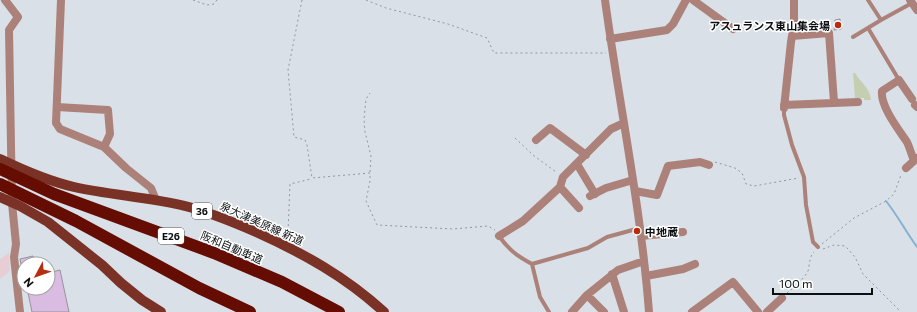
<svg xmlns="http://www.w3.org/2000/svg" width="917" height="312" font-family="Commissioner,'Noto Sans JP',sans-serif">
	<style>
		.industrial { fill: #e7ced4 }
		.green { fill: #c5ceb1 }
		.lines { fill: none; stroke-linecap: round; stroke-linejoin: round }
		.stream { stroke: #86b1cf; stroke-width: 2 }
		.building { fill: #dabbe2; stroke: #98929a }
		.path { stroke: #92979c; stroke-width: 1; stroke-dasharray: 2 3; stroke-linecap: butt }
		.service { stroke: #ac8179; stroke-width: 4 }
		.minor { stroke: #ac8179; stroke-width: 8 }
		.primary { stroke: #7a3126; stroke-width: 10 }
		.motorway-bridge { stroke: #650c03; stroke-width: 12 }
		.poi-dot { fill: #b82d0e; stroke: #fff; stroke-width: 1.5 }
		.labels { text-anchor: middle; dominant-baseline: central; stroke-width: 3; stroke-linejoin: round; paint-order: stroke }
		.shield { fill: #fff; stroke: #565859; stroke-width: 1 }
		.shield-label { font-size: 10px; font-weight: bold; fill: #0d1012 }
		.poi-label { font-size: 11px; font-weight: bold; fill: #0d1012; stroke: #fff; text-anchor: end }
		.street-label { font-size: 11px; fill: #0d1012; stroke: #fff }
	</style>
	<rect width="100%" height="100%" fill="#d9e0e7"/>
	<path class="industrial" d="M9,253L10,271L0,279V259Z"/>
	<path class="green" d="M853,73H855C861,83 870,88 871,100H864V98H855Z"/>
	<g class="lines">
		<path class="stream" d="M886,201C898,216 906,232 917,247"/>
	</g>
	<path class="building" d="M840,19L841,29L834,30L835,20Z
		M33,256L34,264H21L20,259Z
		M60,270L69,312H32L27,288H48V273Z"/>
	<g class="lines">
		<path class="path" d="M193,0L207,5L214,4L217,0
			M302,0L288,70L294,137L305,140L307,145L312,178L370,173V181L366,201L377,225L453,229L488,226L495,230
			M366,0L386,8L448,24L487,38L494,53H606
			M515,138L533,155L556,172
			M715,162L735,168L742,173L746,184L754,186L799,178
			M370,172L371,156L365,132L364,119L366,99L370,93
			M287,236L288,232L290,184L311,179
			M822,244L854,218L886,201L894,194L901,175
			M823,249L834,245L845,246L848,249L855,257L863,274L899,310V312
			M787,293C794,287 804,279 808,271C810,264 809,257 814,252"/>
		<path class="service" d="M868,0L881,20
			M868,28L899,80
			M853,37L881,20L912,3
			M784,108V115L792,145L804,177L806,205L813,242L818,247
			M499,236C509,250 517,256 532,264L540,297L549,312
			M532,264L588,248L607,237L640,228"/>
		<path class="minor" d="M5,0L18,17L9,30L12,203L16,244L14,257L20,312
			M61,0L56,123L60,129L104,147L126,168L151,188L156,200
			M605,0C619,104 641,207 649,312
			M693,0L733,29
			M910,0L917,10
			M792,36L829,33L834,102
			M610,39L667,30L673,24L686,0
			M912,99L899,80L882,91C880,106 899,130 907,142C910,148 911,154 914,160
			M784,105L858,102
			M915,105L917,107
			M57,107L108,110L110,134L104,147
			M784,108L791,42L794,24V0
			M536,140L550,128L586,155
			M577,164L595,194
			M906,168L917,158
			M560,187L579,208
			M635,191L657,195L668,166L700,162L709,165
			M590,196L606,188L633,180
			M499,236L523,221L560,187L563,177L611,129L624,123
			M641,236L683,232
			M612,274L624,312
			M646,276L683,269L695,264
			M587,295L604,312
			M572,312L587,295L618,270L644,261
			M692,312L733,282L758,312
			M767,312L782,298"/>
		<path class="primary" d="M0,159C23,170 48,181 74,187C110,195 148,197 185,206C209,212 233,222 256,232C303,253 346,277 384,312
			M0,197L20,206L48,222L102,265L121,283L142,300L161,312"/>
		<path class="motorway-bridge" d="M0,169L54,194L214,253L282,282L339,312
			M0,184L76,221L199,288L250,312"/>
	</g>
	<g class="poi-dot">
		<circle cx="838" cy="25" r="4"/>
		<circle cx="637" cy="231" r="4"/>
	</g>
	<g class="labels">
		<g class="shield">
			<rect x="192" y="203" width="20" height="16" rx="3"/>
			<rect x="158" y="228" width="26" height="16" rx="3"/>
		</g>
		<g class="shield-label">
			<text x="202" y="211">36</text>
			<text x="171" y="236">E26</text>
		</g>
		<g class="poi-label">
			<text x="830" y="25">アスュランス東山集会場</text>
			<text x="645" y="231" text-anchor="start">中地蔵</text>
		</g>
		<g class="street-label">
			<text transform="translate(262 223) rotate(24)">泉大津美原線 新道</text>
			<text transform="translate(232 247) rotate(23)">阪和自動車道</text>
		</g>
	</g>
	<g transform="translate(36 276) rotate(229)"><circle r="19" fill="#ffffff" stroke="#9e9fa0"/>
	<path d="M0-3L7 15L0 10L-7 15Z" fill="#b82d0e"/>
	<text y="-6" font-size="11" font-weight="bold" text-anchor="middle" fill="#0d1012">N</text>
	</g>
	<path d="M773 288v6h99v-6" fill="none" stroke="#0d1012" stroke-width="2"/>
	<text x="779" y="288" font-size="12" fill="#0d1012" stroke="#ffffff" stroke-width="3" paint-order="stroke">100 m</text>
</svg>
